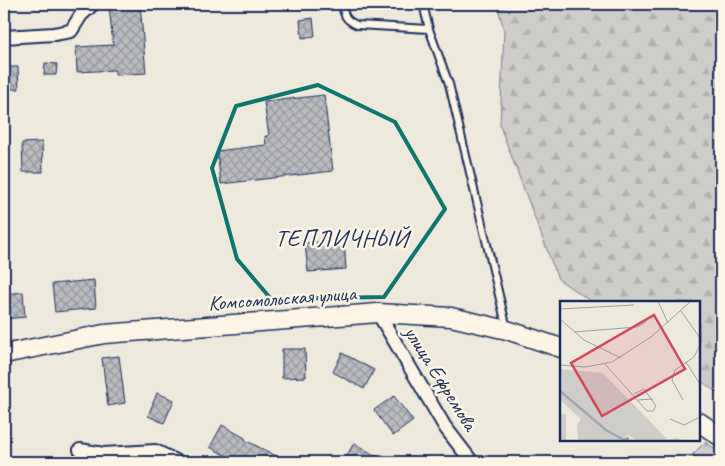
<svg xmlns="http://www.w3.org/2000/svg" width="725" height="466" font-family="Caveat,sans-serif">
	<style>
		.forest { fill: url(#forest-firs); stroke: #757e94 }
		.building { fill: url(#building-cross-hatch); stroke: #1b2f5e }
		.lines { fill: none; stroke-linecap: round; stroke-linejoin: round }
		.lane-casing { stroke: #1b2f5e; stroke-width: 10 }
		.street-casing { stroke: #1b2f5e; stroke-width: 16 }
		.secondary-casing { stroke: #1b2f5e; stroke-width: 21 }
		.lane { stroke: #fcf5e5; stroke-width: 6 }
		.street { stroke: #fcf5e5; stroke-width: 12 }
		.secondary { stroke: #fcf5e5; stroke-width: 18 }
		.marked { fill: none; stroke: #0f766e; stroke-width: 4; stroke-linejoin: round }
		.labels { text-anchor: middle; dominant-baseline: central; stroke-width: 5; stroke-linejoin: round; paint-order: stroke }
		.street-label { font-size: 21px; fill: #1b2f5e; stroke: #fcf5e5 }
		.quarter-label { font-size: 24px; letter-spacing: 1px; fill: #1b2f5e; stroke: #fcf5e5 }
		.inset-river { fill: none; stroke: #a2a7af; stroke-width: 2.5 }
		.inset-road { fill: none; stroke: #9a9faa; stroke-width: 1 }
		.view { fill: #d1495b; fill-opacity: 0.15; stroke: #d1495b; stroke-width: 2.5 }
		.inset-edge { fill: none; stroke: #1b2f5e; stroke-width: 2.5 }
	</style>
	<defs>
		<pattern id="forest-firs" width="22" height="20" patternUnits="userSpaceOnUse" patternTransform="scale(1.25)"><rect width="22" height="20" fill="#cfcdca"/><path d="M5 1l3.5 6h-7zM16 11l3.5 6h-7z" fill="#b1b0b0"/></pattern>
		<pattern id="building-cross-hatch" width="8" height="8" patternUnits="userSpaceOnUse" patternTransform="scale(1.25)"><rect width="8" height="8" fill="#babbbe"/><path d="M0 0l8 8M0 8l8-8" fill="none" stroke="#96989e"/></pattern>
	</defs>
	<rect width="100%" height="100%" fill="#eee9dd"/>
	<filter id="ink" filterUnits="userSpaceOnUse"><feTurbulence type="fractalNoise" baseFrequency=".02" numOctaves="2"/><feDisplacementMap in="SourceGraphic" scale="10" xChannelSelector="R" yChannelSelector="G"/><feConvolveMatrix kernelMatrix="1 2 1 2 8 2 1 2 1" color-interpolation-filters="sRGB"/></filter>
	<g filter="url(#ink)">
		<path class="forest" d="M497,4H721V396L699,379V302H592L558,279L500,126L504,30Z
			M705,442L721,453V462H685Z"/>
		<path class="building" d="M133,4H140L146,73L115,75V70L77,72L76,47L113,45L109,6Z
			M313,18L315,36L302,38L300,20Z
			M45,63L57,64L56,75H44Z
			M4,67H18L19,89H4Z
			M324,95L333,171L221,184L217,151L266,145L265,136H269L264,102Z
			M42,142L43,172H23L22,143Z
			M344,240L346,269L308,272L305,243Z
			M94,280L96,308L55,312L52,284Z
			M23,292L25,317L4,319V294Z
			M282,349H305L306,377L282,378Z
			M342,353L374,370L364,389L333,372Z
			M119,356L125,403L108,406L102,358Z
			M157,393L174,400L164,423L148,416Z
			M394,396L413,421L393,436L374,410Z
			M222,425L245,438V440L288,462H237L210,447Z
			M354,443L386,462H343Z"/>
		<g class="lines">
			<g class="lane-casing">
				<path id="lane" d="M342,4C344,15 345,20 357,25L429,29
					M423,4L429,29L449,84L507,329"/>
			</g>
			<g class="street-casing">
				<path id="street" d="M4,37L54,34L71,31L81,15L93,4
					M378,313L445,427L472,462
					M80,450L104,454L155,451L178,462"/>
			</g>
			<g class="secondary-casing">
				<path id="secondary" d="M4,354L104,334L378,313L451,317L507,330L561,348
					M699,422L721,437"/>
			</g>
			<use href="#lane" class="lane"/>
			<use href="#street" class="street"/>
			<use href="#secondary" class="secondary"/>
		</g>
	</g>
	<path class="marked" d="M318,85L395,122L445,209L384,297L271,299L237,259L212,168L236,106Z"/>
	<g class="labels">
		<g class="street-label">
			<text transform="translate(282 298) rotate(-4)">Комсомольская улица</text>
			<text transform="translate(441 378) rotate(58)">улица Ефремова</text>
		</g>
		<g class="quarter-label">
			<text x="342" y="238">ТЕПЛИЧНЫЙ</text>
		</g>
	</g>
	<g transform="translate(560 301)">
		<rect width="140" height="140" fill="#eee9dd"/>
		<path d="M0,113H6V140H0Z" fill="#cfcdca"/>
		<path d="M0,68L43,72L108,139L116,137L125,140H78L68,134L65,136L71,140H18L17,124L21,118L0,99Z" fill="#cfcdca"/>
		<path class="inset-river" d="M0,90L46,129L64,139L69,137"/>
		<path class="inset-road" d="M98,0L108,22M0,8L74,4M121,10L140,37M0,18L24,39L61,57M14,31L77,26L86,21M126,61L140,83M45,63L87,110H93L96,105L84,88L74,93M0,64L25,66L52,61L91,36L131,0M78,99L93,98M123,99L112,79L115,69L134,56L140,44M110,118L124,124L140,116"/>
		<path class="view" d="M94,14L125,68L42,115L11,62Z"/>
		<rect width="140" height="140" class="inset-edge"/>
	</g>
	<rect width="725" height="466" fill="none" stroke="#fcf5e5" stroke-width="20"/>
	<rect x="10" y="10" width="705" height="446" fill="none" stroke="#1b2f5e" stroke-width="2" filter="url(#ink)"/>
</svg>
